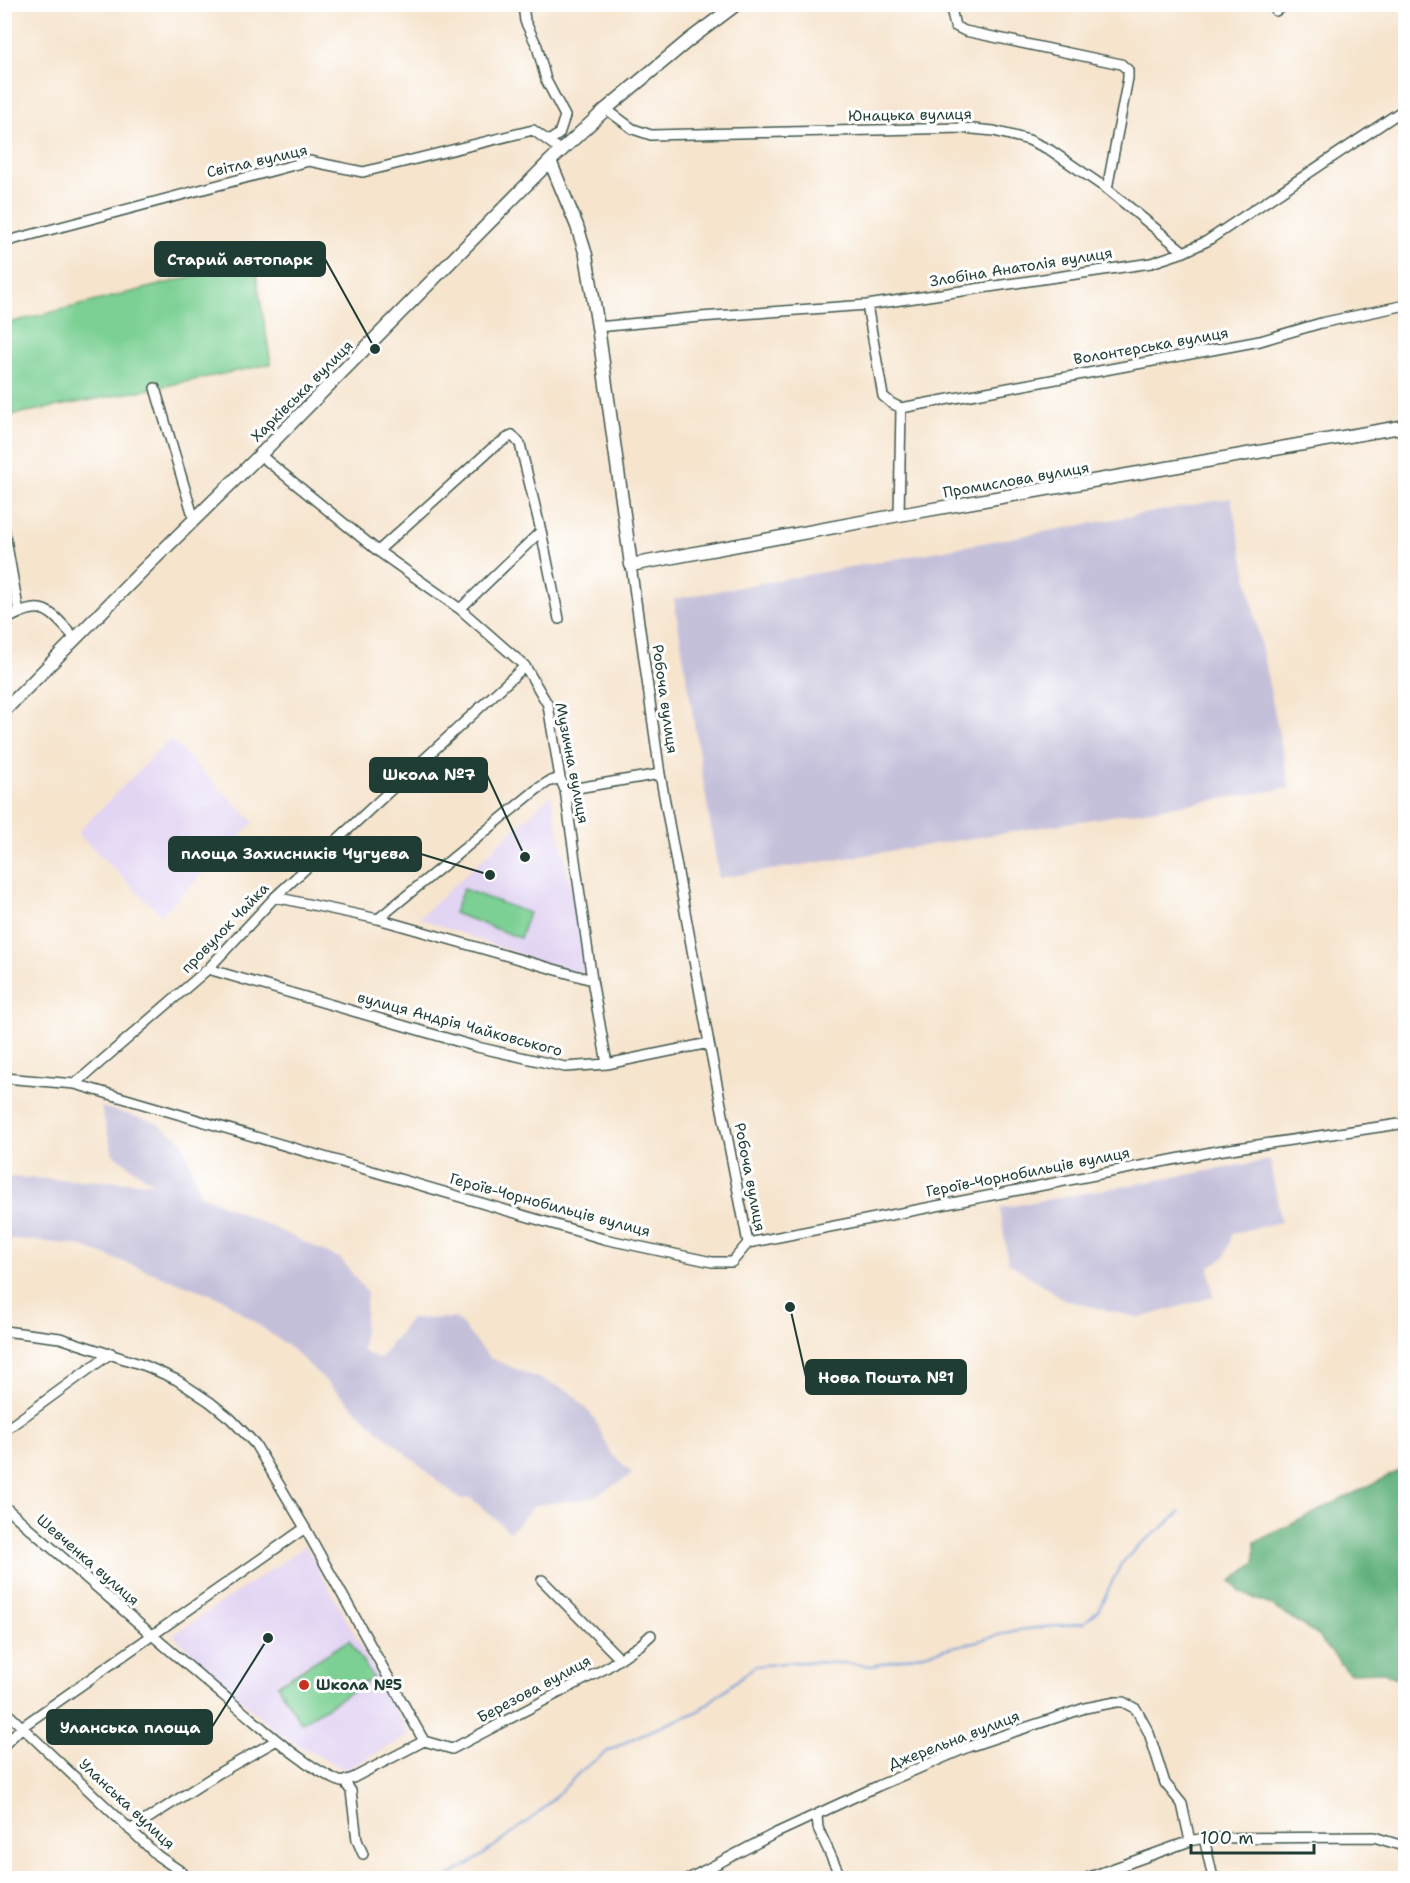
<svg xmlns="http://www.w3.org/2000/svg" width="1410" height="1883" font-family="'Shantell Sans',sans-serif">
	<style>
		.built { fill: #e2d4f3 }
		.industrial { fill: #c5c0da }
		.green { fill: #7bd094; stroke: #4d8664; stroke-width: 1.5 }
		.forest { fill: #64b27e; stroke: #427859; stroke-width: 1.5 }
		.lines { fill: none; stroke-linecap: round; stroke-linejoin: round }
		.stream { stroke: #719ed9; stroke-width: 2 }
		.street-casing { stroke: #3f564b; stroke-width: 12 }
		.secondary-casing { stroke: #3f564b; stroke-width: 15 }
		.street { stroke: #fff; stroke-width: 9 }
		.secondary { stroke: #fff; stroke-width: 12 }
		.poi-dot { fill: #c8321e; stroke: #fff; stroke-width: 2 }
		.labels { text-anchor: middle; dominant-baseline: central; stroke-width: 6; stroke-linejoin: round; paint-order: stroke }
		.street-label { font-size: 15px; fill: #1f3d34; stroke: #fff }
		.poi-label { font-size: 15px; font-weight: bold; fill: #1f3d34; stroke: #fff; text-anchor: start }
		.leader { fill: none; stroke: #1f3d34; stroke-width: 2 }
		.callout-dot { fill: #1f3d34; stroke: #fff; stroke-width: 2 }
		.callout { fill: #1f3d34; stroke: #1f3d34; stroke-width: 2 }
		.callout-label { font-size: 16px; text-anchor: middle; font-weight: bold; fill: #fff }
	</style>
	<rect width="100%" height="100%" fill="#fff"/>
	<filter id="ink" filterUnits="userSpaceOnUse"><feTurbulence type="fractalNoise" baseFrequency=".0167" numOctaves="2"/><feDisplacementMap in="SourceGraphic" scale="12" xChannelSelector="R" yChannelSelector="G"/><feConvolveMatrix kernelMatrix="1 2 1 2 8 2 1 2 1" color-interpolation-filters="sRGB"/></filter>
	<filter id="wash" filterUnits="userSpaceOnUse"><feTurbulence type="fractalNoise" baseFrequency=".008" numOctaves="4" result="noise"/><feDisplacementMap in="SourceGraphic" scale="24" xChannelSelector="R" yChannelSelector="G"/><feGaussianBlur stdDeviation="1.35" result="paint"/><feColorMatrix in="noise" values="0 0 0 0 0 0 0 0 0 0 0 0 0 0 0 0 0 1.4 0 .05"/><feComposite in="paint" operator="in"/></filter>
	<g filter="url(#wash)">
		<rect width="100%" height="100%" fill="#f6e4cd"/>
		<path class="built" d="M170,739L254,822L161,915L77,833Z
			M551,795L589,971L568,972L419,918Z
			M306,1546L410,1735L346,1770L280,1736L173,1635Z"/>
		<path class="industrial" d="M1231,498L1290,788L719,878L674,599Z
			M101,1107L155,1122L183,1141L200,1194L341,1259L367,1293L362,1351L380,1359L410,1319L456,1318L490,1358L571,1392L594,1418L611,1453L633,1474L592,1498L535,1505L510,1532L471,1498L459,1499L369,1422L293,1350L223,1299L78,1245L5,1238V1177L153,1183L113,1154Z
			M1270,1160L1281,1222L1233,1233L1225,1257L1209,1267L1213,1297L1140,1318L1065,1300L1008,1262L1000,1208Z"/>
		<path class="green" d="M254,261L271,364L155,388L5,416V324Z
			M463,889L529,913L520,938L454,913Z
			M349,1640L373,1678L301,1723L277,1685Z"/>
		<path class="forest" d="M1405,1468V1683L1385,1672L1349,1673L1315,1633L1273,1606L1241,1593L1231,1581L1255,1563V1542Z"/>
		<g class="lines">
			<path class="stream" d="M446,1878L477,1859L540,1812L582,1770L608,1751L638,1736L697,1712L755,1666L795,1662L845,1663L872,1666L978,1641L1017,1630L1084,1623L1099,1609L1121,1564L1139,1545L1161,1529L1180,1512"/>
		</g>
	</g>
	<g filter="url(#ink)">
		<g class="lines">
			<g class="street-casing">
				<path id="street" d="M523,4L525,21L537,46L546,80L565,116L559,134L549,141
					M950,4L955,26L965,31L1121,64L1128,70V78L1107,189
					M1276,11L1287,4
					M606,109L633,129L651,135L962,128L994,131L1029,140L1050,150L1107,189L1184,252
					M4,242L309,161L363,172L533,130L562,151
					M867,305L883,396L891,403L901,408L899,515
					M598,327L700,317L867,305L1151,263L1184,252L1207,241L1406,108
					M155,388L194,519
					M901,408L1260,341L1321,323L1406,305
					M260,455L378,551L460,609L525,666L548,705L560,778L565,790L592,980L607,1064
					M4,528L19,613
					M378,551L491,449L512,435L520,444L541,531L559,619
					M631,565L660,774L709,1043L748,1243
					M460,609L541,531
					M4,621C44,598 48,609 76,639
					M565,790L660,774
					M275,897L378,919L592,980
					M378,919L536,790L548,782L560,778
					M208,969L477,1047L565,1067L607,1064L709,1043
					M4,1078L75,1084L604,1239L712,1262H732L748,1243L1217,1151L1406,1123
					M75,1084L208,969L275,897L525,666
					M4,1331L60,1338L146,1366L177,1380L210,1402L231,1419L255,1444L305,1528L424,1741
					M4,1431L111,1353
					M4,1506C79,1572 154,1638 230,1701C262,1727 304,1767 341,1782L353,1778L424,1741
					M542,1580L620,1659
					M4,1710L158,1856L183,1873L185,1878
					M424,1741L452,1749L606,1668L640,1645L651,1635
					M4,1745L23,1726L305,1528
					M344,1781L351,1791L357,1840L363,1854
					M817,1815L818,1828L841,1878
					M130,1830L219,1773L277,1740
					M1204,1838L1213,1878
					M690,1878L774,1834L878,1786L968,1747L1085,1708L1116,1702H1123L1136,1709L1149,1733L1165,1783L1182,1804L1190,1841
					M1087,1878L1190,1841L1204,1838L1374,1837L1406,1847"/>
			</g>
			<g class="secondary-casing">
				<path id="secondary" d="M550,161L577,226L586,255L598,327L631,565L899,515L1406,426
					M4,711L141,572L260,455L550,161L606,109L689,40L737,4"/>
			</g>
			<use href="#street" class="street"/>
			<use href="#secondary" class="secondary"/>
		</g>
	</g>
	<circle class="poi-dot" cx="304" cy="1685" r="6"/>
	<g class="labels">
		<g class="street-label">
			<text transform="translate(910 115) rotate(-1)">Юнацька вулиця</text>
			<text transform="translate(257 161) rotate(-13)">Світла вулиця</text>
			<text transform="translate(1021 267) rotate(-9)">Злобіна Анатолія вулиця</text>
			<text transform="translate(1151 346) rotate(-10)">Волонтерська вулиця</text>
			<text transform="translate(302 391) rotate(-45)">Харківська вулиця</text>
			<text transform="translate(1016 480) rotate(-10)">Промислова вулиця</text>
			<text transform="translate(665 699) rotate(82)">Робоча вулиця</text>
			<text transform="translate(572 763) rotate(79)">Музична вулиця</text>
			<text transform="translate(225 928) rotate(-46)">провулок Чайка</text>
			<text transform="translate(460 1024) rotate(15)">вулиця Андрія Чайковського</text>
			<text transform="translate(1028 1172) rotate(-11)">Героїв-Чорнобильців вулиця</text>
			<text transform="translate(750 1177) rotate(79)">Робоча вулиця</text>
			<text transform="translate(550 1205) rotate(15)">Героїв-Чорнобильців вулиця</text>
			<text transform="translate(88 1560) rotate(41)">Шевченка вулиця</text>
			<text transform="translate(534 1689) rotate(-28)">Березова вулиця</text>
			<text transform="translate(954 1740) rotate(-21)">Джерельна вулиця</text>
			<text transform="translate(127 1804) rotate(43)">Уланська вулиця</text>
		</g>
		<g class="poi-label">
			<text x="316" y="1685">Школа №5</text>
		</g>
	</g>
	<path class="leader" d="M375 349L325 259M525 857L487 775M490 875L421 854M790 1307L806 1377M268 1638L212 1727"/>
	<g class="callout-dot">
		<circle cx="375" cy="349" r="6"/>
		<circle cx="525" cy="857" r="6"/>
		<circle cx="490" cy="875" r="6"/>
		<circle cx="790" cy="1307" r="6"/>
		<circle cx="268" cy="1638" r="6"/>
	</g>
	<g class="callout">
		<rect x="155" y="242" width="170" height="34" rx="6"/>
		<rect x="370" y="758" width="117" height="34" rx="6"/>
		<rect x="169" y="837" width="252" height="34" rx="6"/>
		<rect x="806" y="1360" width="160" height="34" rx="6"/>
		<rect x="47" y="1710" width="165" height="34" rx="6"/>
	</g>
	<g class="callout-label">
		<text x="240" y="265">Старий автопарк</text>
		<text x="429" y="780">Школа №7</text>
		<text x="295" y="859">площа Захисників Чугуєва</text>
		<text x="886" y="1383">Нова Пошта №1</text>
		<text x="130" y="1733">Уланська площа</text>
	</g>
	<rect width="1410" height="1883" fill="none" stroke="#fff" stroke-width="24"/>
	<path d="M1191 1844v9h123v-9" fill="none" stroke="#1f3d34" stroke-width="3"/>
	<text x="1200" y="1844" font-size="18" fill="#1f3d34" stroke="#ffffff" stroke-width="4.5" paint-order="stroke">100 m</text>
</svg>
